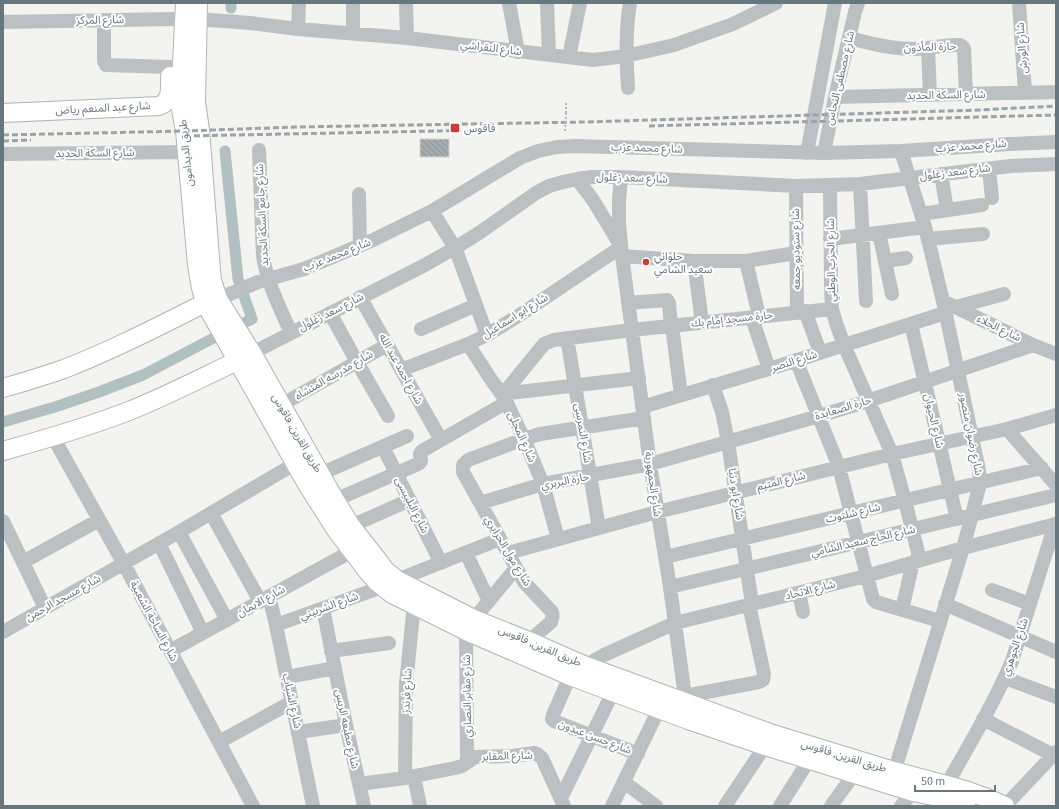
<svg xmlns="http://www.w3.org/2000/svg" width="1059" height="809" font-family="'Source Sans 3','Noto Sans Arabic',sans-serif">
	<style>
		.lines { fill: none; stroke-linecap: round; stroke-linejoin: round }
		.canal { stroke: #b1c0c1; stroke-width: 11 }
		.building { fill: url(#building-back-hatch); stroke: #d5d4d3 }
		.major-casing { stroke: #afb4b6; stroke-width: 20 }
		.path { stroke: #b5b9ba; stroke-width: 2; stroke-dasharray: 2 2; stroke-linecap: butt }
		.minor { stroke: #bbc0c2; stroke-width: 14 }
		.major { stroke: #fff; stroke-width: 18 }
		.rail { stroke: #9ba3a6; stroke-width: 3; stroke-dasharray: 6 3; stroke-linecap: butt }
		.path-bridge { stroke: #b5b9ba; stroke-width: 2; stroke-dasharray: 2 2; stroke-linecap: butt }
		.poi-dot { fill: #cf3c34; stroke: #fff; stroke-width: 1.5 }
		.labels { text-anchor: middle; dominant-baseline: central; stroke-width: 4; stroke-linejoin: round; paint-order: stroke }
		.street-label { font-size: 11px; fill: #66777e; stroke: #fff }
		.poi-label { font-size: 11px; fill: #66777e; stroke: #fff; text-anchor: start }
	</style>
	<defs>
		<pattern id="building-back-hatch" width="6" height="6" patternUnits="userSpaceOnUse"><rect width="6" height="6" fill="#a3abae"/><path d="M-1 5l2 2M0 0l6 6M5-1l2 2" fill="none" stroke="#899093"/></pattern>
	</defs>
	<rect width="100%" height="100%" fill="#f3f3f0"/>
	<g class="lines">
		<path class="canal" d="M231,8V3
			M3,422L55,407L99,392L143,375L223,333L252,319L238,279L225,151"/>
	</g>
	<path class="building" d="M420,139H449V157H420Z"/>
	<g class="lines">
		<g class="major-casing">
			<path id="major" d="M185,3L180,104L185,131L197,265L201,288L205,303L308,486L336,530L368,572L377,582L392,594L466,631L570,676L688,720L765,746L890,785L913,792L943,798L966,806
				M198,3L196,102L200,130L211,270L212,280L218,299L252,353L335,500L351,526L380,563L385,570L397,580L474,619L529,641L586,666L770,733L894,771L965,790L987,798L1005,806
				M3,113L159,106C172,102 170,87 170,76
				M3,388C24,382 44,376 64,369C113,350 159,326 205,303
				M3,451C46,439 88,427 129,411C166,396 201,378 237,361"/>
		</g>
		<path class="path" d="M566,113V102"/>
		<path class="minor" d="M406,3L407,38
			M509,3L518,52
			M547,3L549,55
			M1019,3L1025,93
			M104,20V61L106,65L171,67
			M3,22L175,19H197L250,23L298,29L407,38L593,60L626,56L674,45L733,24L776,3
			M298,29L299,3
			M353,33V3
			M850,38C871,44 892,49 914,49C928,49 947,44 960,45L963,47L964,49L966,94
			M928,48L930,95
			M569,57L580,3
			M628,88C626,60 625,32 630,3
			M835,97L1056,92
			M259,150L263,256C267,283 280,308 291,333
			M807,153L835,3
			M824,153L835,97L855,12L858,3
			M3,154L187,152
			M989,169L992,198
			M941,174L947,210
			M621,177L619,200V223L622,256L650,464L670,587L687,711
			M577,179L593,200L619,243
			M860,184L866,301
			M830,185L831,283L832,309L836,323L844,345L892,454L905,501L920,560
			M796,186L797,312
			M359,194L360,246
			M432,211L455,248L460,261L487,335
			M921,214L982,205
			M879,233L892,294
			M830,239L925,227
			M928,239L983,234
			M622,256L694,261H746L796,253
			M694,261L702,323
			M746,261L759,316
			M885,261L906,258
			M360,297L441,440
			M218,299L258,282L304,269L373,240L432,211L520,158L538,151L557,147L575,146L824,153L901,151L1010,144L1056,142
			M943,301L1033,345L1056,354
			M628,303L667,300L669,303L671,326
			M956,307L1004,294
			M805,311L820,352
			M330,313L357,362L388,416
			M752,318L769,369
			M911,324L957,519
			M672,326L681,395
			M421,329L476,305
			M567,338L599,528
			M468,344L492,381L504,397L524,439L543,484L558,539
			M252,353L423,266L455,248L479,233L536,193L549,186L563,182L577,179L592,177H621L796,186L860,184L1011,166L1056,164
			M796,360L839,467L873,599L876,602L940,621
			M401,370L468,344L487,335L518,316L621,247
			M713,385L722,412L728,442L752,604
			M504,393L544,344L554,340L632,330L832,309
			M501,394L639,378
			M281,405L387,345
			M642,407L769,369L945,313
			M1007,429L1056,485
			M53,437L124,564L253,806
			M383,447L441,563
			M320,474L407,436
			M335,500L418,464L421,461L420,454L422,451L507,402
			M480,503L543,484L650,464L819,416L868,401L1033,345
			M211,513L260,601
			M3,521L45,608
			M351,526L410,500
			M179,532L227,620
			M159,543L203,633
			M466,553L489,601
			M508,553L657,512L892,454L1007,429L1056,415
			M665,557L1042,468
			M23,562L99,520
			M397,580L500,539
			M670,587L1056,495
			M992,590L1030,604
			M799,593L803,612
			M269,596L276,625L313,806
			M945,604L1056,652
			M323,608L346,725L364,806
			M902,610L913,562
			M474,619L516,568
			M276,625L382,587
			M466,631L467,761
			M3,632L179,532L296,463
			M529,641L551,622C553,618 553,616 552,612L524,582L463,472V465L468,460L524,439L540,434L644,418
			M170,651L352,551
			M331,651L389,643
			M580,671L595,660L604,655L675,623L866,576L963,548L1056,524
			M570,676L553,715L552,719L554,721L638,754
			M287,677L335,668
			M1005,678L1056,697
			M685,696L759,682L763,680L764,674L749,605
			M983,719L1053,755
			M298,732L346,725
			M219,742L292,702
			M414,776L420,806
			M405,778L406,684L414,604
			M892,779L963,548L972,515L980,483L979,470L943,301L925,227L901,151
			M624,782L656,806
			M359,784L405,778L455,768L462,766L475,757L513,756L534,753L537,754L542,758L564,806
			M947,784C970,744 994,703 1012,661L1055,524
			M561,798L613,692
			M612,806L659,709
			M725,806L765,746
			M780,806L809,760
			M831,806L854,774
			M901,806L913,792
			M1005,806L1056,752"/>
		<use href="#major" class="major"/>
		<path class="rail" d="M649,126L1056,115
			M3,135L185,131L295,127L585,122L979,110L1056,106
			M185,136L487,130
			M3,141L31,140"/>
		<path class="path-bridge" d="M565,131L566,113"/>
	</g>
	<g class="poi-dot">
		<rect x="450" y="123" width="10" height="10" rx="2"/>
		<circle cx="646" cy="262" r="4"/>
	</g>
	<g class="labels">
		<g class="street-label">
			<text transform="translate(100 20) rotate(-1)">شارع المركز</text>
			<text transform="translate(930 47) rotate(-2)">حارة المأذون</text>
			<text transform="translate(491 48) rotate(7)">شارع النقراشي</text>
			<text transform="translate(1022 48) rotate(-94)">شارع الورش</text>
			<text transform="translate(840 78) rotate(-77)">شارع مصطفى النحاس</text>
			<text transform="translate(946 95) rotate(-1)">شارع السكة الحديد</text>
			<text transform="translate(103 108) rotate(-3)">شارع عبد المنعم رياض</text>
			<text transform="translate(971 146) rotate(-4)">شارع محمد عزب</text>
			<text transform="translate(647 148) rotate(2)">شارع محمد عزب</text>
			<text transform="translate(95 153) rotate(-1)">شارع السكة الحديد</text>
			<text transform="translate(186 153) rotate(-96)">طريق الديدامون</text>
			<text transform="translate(955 172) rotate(-7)">شارع سعد زغلول</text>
			<text transform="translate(632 178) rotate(2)">شارع سعد زغلول</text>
			<text transform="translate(262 215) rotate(-93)">شارع جامع السكة الحديد</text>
			<text transform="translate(796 249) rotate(-91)">شارع ستوديو جمعه</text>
			<text transform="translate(337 255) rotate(-22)">شارع محمد عزب</text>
			<text transform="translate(831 260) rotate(-91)">شارع الحزب الوطني</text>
			<text transform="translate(331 312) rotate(-27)">شارع سعد زغلول</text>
			<text transform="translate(515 316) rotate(-32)">شارع ابو اسماعيل</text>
			<text transform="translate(732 319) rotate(-6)">حارة مسجد إمام بك</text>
			<text transform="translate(999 328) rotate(26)">شارع الجلاء</text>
			<text transform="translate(794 361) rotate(-18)">شارع النصر</text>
			<text transform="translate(401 369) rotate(61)">شارع احمد عبد الله</text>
			<text transform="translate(334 375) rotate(-30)">شارع مدرسه المنشاه</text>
			<text transform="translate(843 408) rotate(-17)">حارة الصعايدة</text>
			<text transform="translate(934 421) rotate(77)">شارع الحيوان</text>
			<text transform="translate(297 433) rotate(60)">طريق القرين, فاقوس</text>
			<text transform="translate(583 433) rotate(81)">شارع النمرسى</text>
			<text transform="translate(971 434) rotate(79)">شارع رضوان منصور</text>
			<text transform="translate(522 437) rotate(66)">شارع المجلى</text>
			<text transform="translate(565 481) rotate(-11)">حارة البربري</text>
			<text transform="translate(781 481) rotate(-14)">شارع المتيم</text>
			<text transform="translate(653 484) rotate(82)">شارع الجمهورية</text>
			<text transform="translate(736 494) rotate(81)">شارع ابو دنيا</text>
			<text transform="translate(412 505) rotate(63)">شارع البلبيسى</text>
			<text transform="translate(853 513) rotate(-13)">شارع شلتوت</text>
			<text transform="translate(863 541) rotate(-13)">شارع الحاج سعيد الشامي</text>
			<text transform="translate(508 551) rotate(59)">شارع مول الحرايري</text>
			<text transform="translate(810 590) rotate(-14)">شارع الاتحاد</text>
			<text transform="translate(63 598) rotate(-29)">شارع مسجد الرحمن</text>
			<text transform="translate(261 601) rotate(-29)">شارع الايمان</text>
			<text transform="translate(329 606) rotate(-20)">شارع الشربيني</text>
			<text transform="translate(154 621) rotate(62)">شارع الساحة الشعبية</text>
			<text transform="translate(540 646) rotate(23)">طريق القرين, فاقوس</text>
			<text transform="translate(1015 647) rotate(-71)">شارع الجوهري</text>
			<text transform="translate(407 691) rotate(-87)">شارع فرندز</text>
			<text transform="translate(467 696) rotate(-91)">شارع مقابر النصاري</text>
			<text transform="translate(292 701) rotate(78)">شارع الشباب</text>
			<text transform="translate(347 729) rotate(78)">شارع مطبعه الريس</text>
			<text transform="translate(595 737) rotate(21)">شارع حسن عبدون</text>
			<text transform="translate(507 756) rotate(-2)">شارع المقابر</text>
			<text transform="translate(844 756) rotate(17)">طريق القرين, فاقوس</text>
		</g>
		<g class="poi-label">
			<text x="464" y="128">فاقوس</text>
			<text x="654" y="256">حلواني<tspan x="654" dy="13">سعيد الشامي</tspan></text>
		</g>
	</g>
	<rect width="1059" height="809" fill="none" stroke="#66777e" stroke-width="8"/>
	<path d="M915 785v6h80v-6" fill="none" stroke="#66777e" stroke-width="2"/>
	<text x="921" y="785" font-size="12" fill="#66777e" stroke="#ffffff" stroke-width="3" paint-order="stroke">50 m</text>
</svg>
